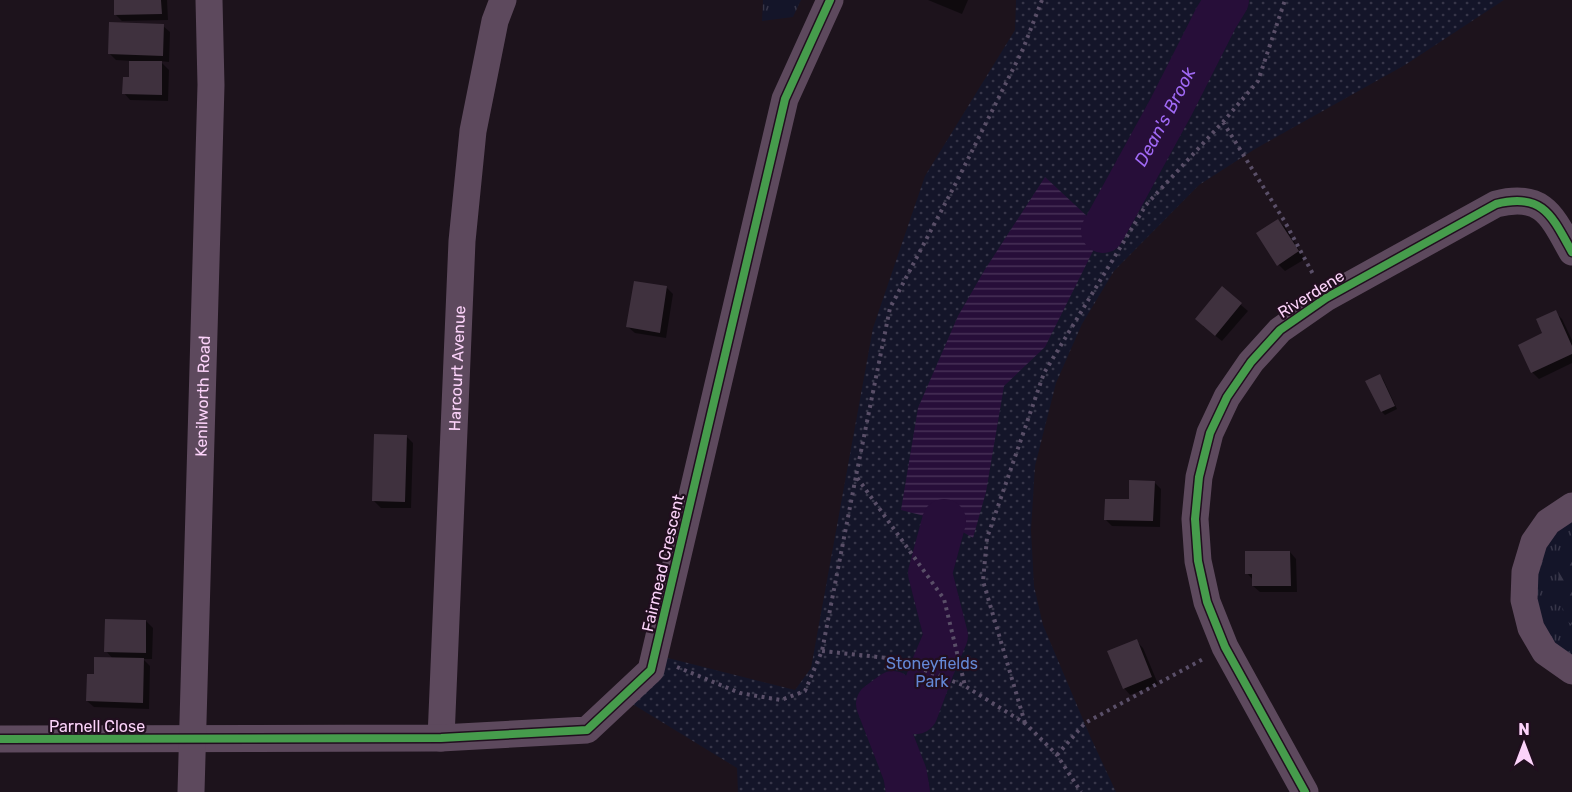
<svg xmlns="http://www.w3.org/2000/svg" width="1572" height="792" font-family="Rubik,sans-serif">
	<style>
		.grass { fill: url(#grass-tufts) }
		.forest { fill: url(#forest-firs) }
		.park { fill: url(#park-dots) }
		.water { fill: url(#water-rules) }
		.shadow { fill: #0007 }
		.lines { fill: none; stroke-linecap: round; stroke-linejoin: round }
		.river { stroke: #270e39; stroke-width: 44 }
		.building { fill: #3f313e }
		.path { stroke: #5a4f68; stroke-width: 4; stroke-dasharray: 3 4.5; stroke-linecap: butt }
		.minor { stroke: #5d495d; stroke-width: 27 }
		.cycleway-casing { stroke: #210f1f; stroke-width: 11 }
		.cycleway { stroke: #469c4c; stroke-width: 8 }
		.labels { text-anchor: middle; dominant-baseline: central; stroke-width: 4.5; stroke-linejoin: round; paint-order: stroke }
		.street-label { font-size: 16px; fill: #fcd3fa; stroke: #210f1f }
		.park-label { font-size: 16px; fill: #6488d6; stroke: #210f1f }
		.water-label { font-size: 18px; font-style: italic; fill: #a069f4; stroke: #210f1f }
	</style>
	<defs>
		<pattern id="grass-tufts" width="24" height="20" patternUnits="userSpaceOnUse" patternTransform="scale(1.5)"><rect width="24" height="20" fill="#141529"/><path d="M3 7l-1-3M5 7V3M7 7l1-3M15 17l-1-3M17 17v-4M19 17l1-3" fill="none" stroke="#373649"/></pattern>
		<pattern id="forest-firs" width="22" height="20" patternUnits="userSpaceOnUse" patternTransform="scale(1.5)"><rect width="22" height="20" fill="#141529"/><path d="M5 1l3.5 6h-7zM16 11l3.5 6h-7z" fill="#373649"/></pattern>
		<pattern id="park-dots" width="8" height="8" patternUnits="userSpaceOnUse" patternTransform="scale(1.5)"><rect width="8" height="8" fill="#141529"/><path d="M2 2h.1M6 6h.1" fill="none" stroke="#373649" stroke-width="1.8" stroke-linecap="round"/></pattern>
		<pattern id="water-rules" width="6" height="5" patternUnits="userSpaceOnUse" patternTransform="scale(1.5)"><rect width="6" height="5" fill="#270e39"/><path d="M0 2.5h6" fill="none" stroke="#473057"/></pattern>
	</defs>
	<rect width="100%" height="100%" fill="#1d131c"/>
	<path class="grass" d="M763,0H801L793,17L762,21Z
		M1572,515V659L1559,651L1538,614L1532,578L1545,542Z"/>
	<path class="forest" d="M1572,550V625L1564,618L1559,589L1558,561Z"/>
	<path class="park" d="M1016,0H1504L1405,65L1255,149L1199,185L1114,271L1082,324L1056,383L1035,466L1031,530L1034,586L1043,625L1090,736L1116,792H738L737,768L621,697L656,655L795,690L811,668L873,328L925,176L1015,30Z"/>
	<path class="water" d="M1045,177L1103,231L1045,347L1004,386L986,492L973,538L944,521L901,510L918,408L958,316L984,271Z"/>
	<path class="shadow" d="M115,0H167L168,20L122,21L115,14Z
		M928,0H968L962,14Z
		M163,26L170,32L169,62L160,61L169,70L168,101L130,100L124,93L131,78V61L116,60L109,53Z
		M1278,221L1285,227L1305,259L1285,271L1279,265Z
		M666,287L673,294L666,338L635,333L628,327Z
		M1222,289L1248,311L1222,341L1203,326Z
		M1555,312L1562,319L1572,340V363L1539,379L1532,372Z
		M1380,376L1383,379L1397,409L1385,415L1382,412L1367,382Z
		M406,436L413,443L411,508H381L374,501Z
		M1154,482L1161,489L1160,527L1112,526L1106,520Z
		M1290,552L1296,559L1297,592H1260L1253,586V580L1247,573Z
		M146,621L153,628L152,659H143L150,666L149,709L94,707L87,701L95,675L113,659L106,651Z
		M1136,641L1143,648L1158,684L1130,695L1124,688Z"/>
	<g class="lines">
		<g class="river">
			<path id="s1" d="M1103,231L1171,107L1216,18L1227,0"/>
			<path d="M908,792L905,774L878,704L893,693L916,712L932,669L946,636L930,573L944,521"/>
		</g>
	</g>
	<path class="building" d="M114,0H161L162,14L114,15Z
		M109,22L164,24L163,56L108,54Z
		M129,61H162V95L122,94L123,77H129Z
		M1278,219L1299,251L1277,266L1256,233Z
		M634,281L667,286L660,333L626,327Z
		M1222,286L1242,303L1215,336L1195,319Z
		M1556,310L1572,346V354L1531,373L1518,345L1542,333L1536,319Z
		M1380,374L1395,406L1381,412L1365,381Z
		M374,434L407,435L405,502L372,501Z
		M1129,480L1155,481L1153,521L1104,520L1105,499H1129Z
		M1245,551H1290L1291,586H1252V574H1245Z
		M105,619L146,620V653L104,652Z
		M1137,639L1152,677L1123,689L1107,651Z
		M94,657L144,658L143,703L86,701L87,674H94Z"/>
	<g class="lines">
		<path class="path" d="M1042,0L1023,49L957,181L890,308L856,476L944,599L965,686L1026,724L1057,755L1081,792
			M1223,122L1285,222L1314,276
			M822,651L897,659L965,686
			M677,667L740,693L781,700L805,691L822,651L856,476
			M1025,723L983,581L987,538L1044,373L1146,205L1223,122L1258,81L1285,0
			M1057,755L1085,723L1205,658"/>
		<g class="minor">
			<path d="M1572,506L1548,522L1534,542L1525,572L1524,600L1531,628L1545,652L1572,671"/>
			<path id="s2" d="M441,738L462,241L473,131L495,21L503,0"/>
			<path d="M0,739L441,738L587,730L651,670L785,99L830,0"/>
			<path id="s3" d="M191,792L211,85L209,0"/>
			<path d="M1305,792L1225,647L1207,602L1198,561L1195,519L1199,477L1210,433L1227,397L1251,362L1280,330L1326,298L1496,204C1543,192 1552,216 1572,252"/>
		</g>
		<g class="cycleway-casing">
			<path id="cycleway" d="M0,739L441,738L587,730L651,670L785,99L830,0
				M1305,792L1225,647L1207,602L1198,561L1195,519L1199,477L1210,433L1227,397L1251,362L1280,330L1326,298L1496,204C1543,192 1552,216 1572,252"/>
		</g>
		<use href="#cycleway" class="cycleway"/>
	</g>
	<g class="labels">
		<g class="street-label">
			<text transform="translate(1311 294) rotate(-32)">Riverdene</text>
			<text stroke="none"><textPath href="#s2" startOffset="370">Harcourt Avenue</textPath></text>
			<text stroke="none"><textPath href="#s3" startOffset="396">Kenilworth Road</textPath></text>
			<text transform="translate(663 563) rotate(-77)">Fairmead Crescent</text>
			<text x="97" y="726">Parnell Close</text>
		</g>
		<g class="park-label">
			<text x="932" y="663">Stoneyfields<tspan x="932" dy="18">Park</tspan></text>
		</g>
		<g class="water-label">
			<text stroke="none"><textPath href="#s1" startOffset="130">Dean's Brook</textPath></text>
		</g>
	</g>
	<g transform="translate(1524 744)" stroke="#210f1f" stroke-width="4.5" paint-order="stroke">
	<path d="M0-4.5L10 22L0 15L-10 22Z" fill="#fcd3fa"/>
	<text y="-9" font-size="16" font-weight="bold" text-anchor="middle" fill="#fcd3fa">N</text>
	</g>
</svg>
